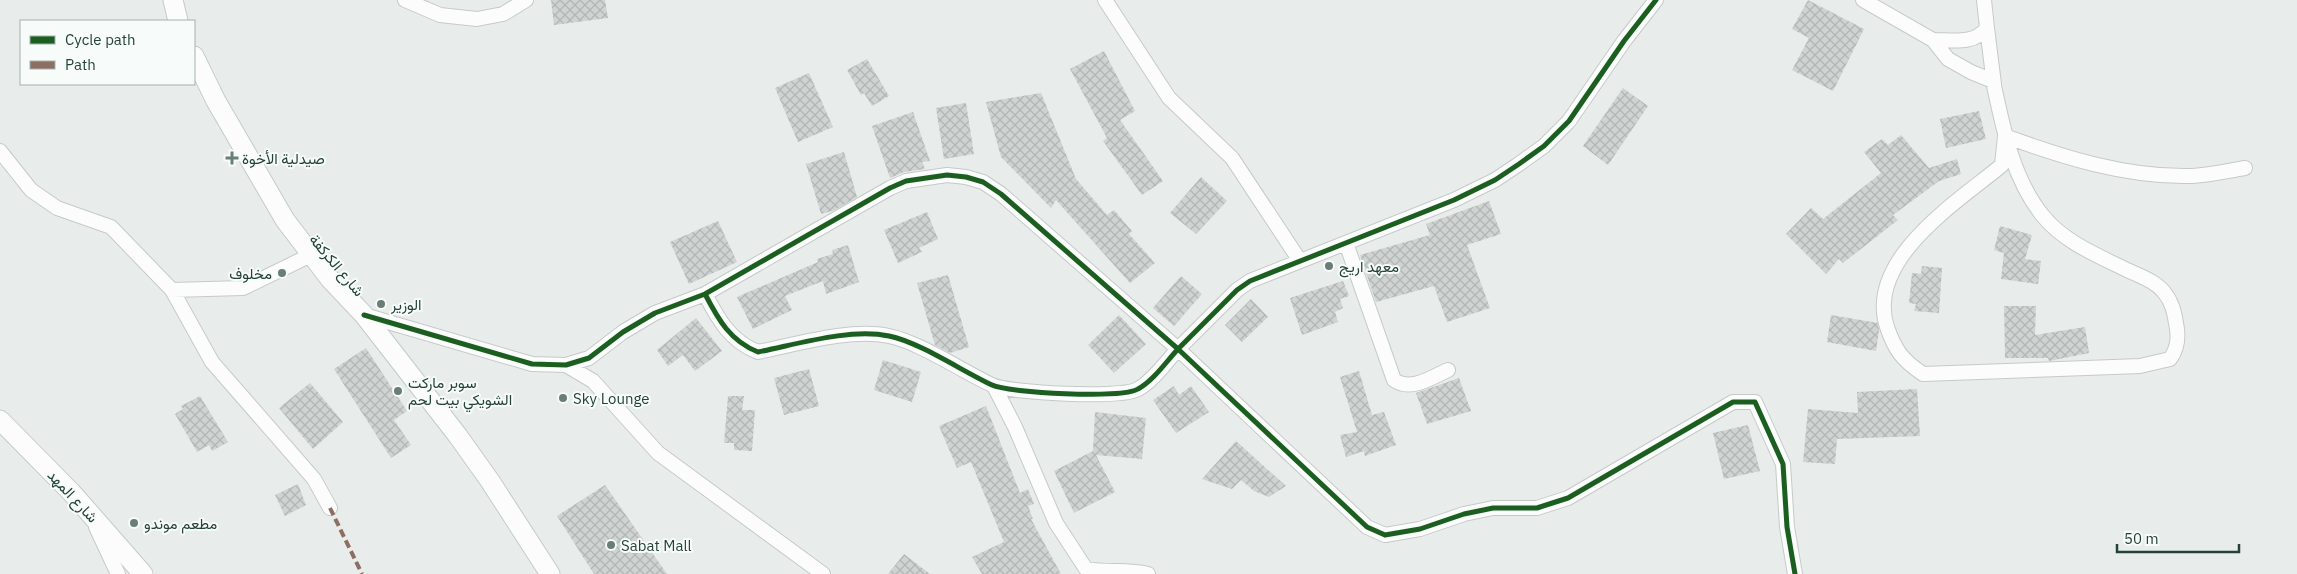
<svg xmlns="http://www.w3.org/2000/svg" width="2297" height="574" font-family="'IBM Plex Sans',Vazirmatn,sans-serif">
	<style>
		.building { fill: url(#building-cross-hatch) }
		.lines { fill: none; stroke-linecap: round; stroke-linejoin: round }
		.street-casing { stroke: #c5cac8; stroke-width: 16 }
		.secondary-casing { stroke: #c3cbc8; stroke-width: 21 }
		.street { stroke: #fcfcfc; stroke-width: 14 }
		.secondary { stroke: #fcfcfc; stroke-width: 19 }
		.quiet { stroke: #8d6e63; stroke-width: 4; stroke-dasharray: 8 4; stroke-linecap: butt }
		.cycleway-casing { stroke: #f7fbf9; stroke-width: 8 }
		.cycleway { stroke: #1b5e20; stroke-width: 5 }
		.poi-dot { fill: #697e78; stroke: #f7fbf9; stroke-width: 2 }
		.labels { text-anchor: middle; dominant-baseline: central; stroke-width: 4; stroke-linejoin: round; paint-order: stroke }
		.poi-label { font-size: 15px; fill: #24423a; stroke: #f7fbf9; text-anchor: start }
		.street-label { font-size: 15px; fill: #24423a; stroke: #f7fbf9 }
	</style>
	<defs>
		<pattern id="building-cross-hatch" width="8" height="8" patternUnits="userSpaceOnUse" patternTransform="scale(1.25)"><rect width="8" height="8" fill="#cfd4d2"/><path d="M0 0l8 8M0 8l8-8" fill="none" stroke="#b2b7b5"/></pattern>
	</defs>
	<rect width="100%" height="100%" fill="#e8edeb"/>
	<path class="building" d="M551,0H605L608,18L554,25Z
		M1808,0L1864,29L1833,91L1792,70L1809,38L1792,29Z
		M1104,51L1135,111L1120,120L1163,181L1142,195L1103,141L1107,138L1070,69Z
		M867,59L889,96L872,106L864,93L861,95L847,70Z
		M809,73L833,127L798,142L775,88Z
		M1623,88L1648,106L1608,165L1583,146Z
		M1041,93L1076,179L1107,215L1114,210L1132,231L1129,234L1155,263L1130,283L1056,200L1051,208L1001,157L986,102Z
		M966,103L974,154L944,159L936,108Z
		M1979,111L1986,139L1946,148L1940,119Z
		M913,112L930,161L922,162L925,169L904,172L890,178L872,126Z
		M1901,135L1929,168L1957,159L1961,174L1939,181L1893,215L1898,220L1843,263L1839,259L1826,274L1786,234L1811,208L1823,219L1881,173L1864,152L1882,139L1888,145Z
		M844,152L857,197L835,210L821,214L806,164Z
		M1201,177L1227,201L1196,234L1170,213Z
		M1489,201L1501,234L1467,245L1490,308L1447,322L1434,286L1376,302L1360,255L1430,235L1426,224Z
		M927,212L938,239L919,248L922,252L898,263L884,230Z
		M718,221L737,262L689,284L670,242Z
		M2000,226L2032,235L2025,259L2041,261L2038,284L2001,279L2004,253L1994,250Z
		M848,245L859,282L826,294L823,281L785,296L792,310L753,329L737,297L818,262L817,259L833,254L832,250Z
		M1922,266L1942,268L1939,313L1914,311L1916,304L1909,303L1912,273L1921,274Z
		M948,275L969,347L950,353L935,345L917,283Z
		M1181,276L1202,294L1174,326L1153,308Z
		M1343,281L1349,296L1340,299L1343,308L1335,312L1338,322L1302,335L1290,298Z
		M1251,299L1268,317L1242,342L1225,325Z
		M2004,306H2036L2035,335L2085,327L2089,353L2049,361L2048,358H2005Z
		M1119,315L1146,344L1114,373L1088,345Z
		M1831,315L1878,323L1879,331L1876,351L1827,342Z
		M696,318L722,351L695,371L683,355L668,366L657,350Z
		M366,348L407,411L394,420L411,445L391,458L334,369Z
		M883,360L921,372L912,402L874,390Z
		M809,369L819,406L784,415L774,378Z
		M1359,371L1372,415L1384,412L1396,445L1365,456L1364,451L1346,457L1340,435L1357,432L1340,377Z
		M1459,378L1471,411L1427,424L1416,393Z
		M310,383L343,422L313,449L279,408Z
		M1174,386L1179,395L1191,386L1209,412L1176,433L1153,400Z
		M1917,389L1920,436L1837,439L1835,464L1803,462L1808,409L1858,413L1857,392Z
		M200,396L228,442L212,451L209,445L197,452L175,414L183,409L181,406Z
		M728,396H744L742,410H755L752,451L734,450V443H724Z
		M986,406L1020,493L1028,489L1034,504L1028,506L1033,519H1031L1061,574H982L972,557L1004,542L971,462L957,468L939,426Z
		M1095,412L1146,418L1142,459L1096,455L1115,492L1074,513L1054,471L1093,451Z
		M1748,425L1760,471L1724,479L1713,433Z
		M1236,441L1286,486L1269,497L1254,491L1241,480L1232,489L1202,479Z
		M298,484L306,505L285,516L275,495Z
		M605,485L667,574H594L557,516Z
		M904,554L930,574H888Z"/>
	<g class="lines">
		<g class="street-casing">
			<path id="street" d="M405,0L440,15L477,19L503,14L526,0
				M1105,0L1169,98L1232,158L1300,261
				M1863,0L1933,40L1948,59L1971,72L1993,81C2003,127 2012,178 2043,216C2063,241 2096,255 2125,269C2139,276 2154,280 2164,292C2172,302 2174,311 2176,323C2179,337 2178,348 2170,359L2140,366L1923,374C1902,360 1895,350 1887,327C1865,259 1959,201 2002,165L2005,136
				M1987,28L1994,84
				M1933,40C1952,40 1974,45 1987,28L1984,0
				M2005,136C2062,157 2125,177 2188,176C2206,176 2226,171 2245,168
				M0,151L31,190L57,208L111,227L172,290L212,362L314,479L330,508
				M1346,243L1394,380C1411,392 1432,377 1448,370
				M172,290L243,288L311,255
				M705,294C718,319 730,341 758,352C798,344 850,328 889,336C919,342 962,371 992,385C1009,393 1122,399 1138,389C1153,381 1166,362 1178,349L1367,527L1385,535L1420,529L1464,514L1493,508H1537L1568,498L1733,402H1755L1783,464L1787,527L1795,574
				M364,315L532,364L566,365L589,358L623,332L655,313L705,294L890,188L906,181L947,175L966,177L983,182L1001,194L1178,349L1237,290L1250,281L1454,200L1495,180L1519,164L1544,146L1569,121L1624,41L1656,0
				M566,365L593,381L658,453L823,574
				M994,386L1015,427L1056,523L1086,569C1107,573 1127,569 1148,574
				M96,527L118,574"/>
		</g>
		<g class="secondary-casing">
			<path id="secondary" d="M173,0L178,21
				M194,56L216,101L285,220L330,279L364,315L458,436L490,481L550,574
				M0,420L72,493L143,574"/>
		</g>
		<use href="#street" class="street"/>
		<use href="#secondary" class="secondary"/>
		<path class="quiet" d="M330,508L362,574"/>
		<g class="cycleway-casing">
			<path id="cycleway" d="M705,294C718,319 730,341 758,352C798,344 850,328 889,336C919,342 962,371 992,385C1009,393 1122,399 1138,389C1153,381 1166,362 1178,349L1367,527L1385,535L1420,529L1464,514L1493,508H1537L1568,498L1733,402H1755L1783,464L1787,527L1795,574
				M364,315L532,364L566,365L589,358L623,332L655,313L705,294L890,188L906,181L947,175L966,177L983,182L1001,194L1178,349L1237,290L1250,281L1454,200L1495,180L1519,164L1544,146L1569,121L1624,41L1656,0"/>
		</g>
		<use href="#cycleway" class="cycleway"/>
	</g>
	<g class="poi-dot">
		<path d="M229.5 150.5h5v5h5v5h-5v5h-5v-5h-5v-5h5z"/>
		<circle cx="1329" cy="266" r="5"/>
		<circle cx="282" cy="273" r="5"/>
		<circle cx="381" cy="304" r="5"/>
		<circle cx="398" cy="391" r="5"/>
		<circle cx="563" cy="398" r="5"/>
		<circle cx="134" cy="523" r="5"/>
		<circle cx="611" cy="545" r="5"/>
	</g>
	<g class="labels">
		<g class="poi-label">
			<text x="242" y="158">صيدلية الأخوة</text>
			<text x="1339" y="266">معهد اريج</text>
			<text x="272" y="273" text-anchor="end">مخلوف</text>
			<text x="391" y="304">الوزير</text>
			<text x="408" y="382">سوبر ماركت<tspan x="408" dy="17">الشويكي بيت لحم</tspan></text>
			<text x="573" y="398">Sky Lounge</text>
			<text x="144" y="523">مطعم موندو</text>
			<text x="621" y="545">Sabat Mall</text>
		</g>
		<g class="street-label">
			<text transform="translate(337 265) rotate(50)">شارع الكركفة</text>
			<text transform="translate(73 496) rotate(47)">شارع المهد</text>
		</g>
	</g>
	<rect x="20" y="20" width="175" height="65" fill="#f7fbf9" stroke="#a3b1ad"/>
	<rect x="30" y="36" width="25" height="8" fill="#1b5e20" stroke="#a3b1ad"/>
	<text x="65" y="45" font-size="15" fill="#24423a">Cycle path</text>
	<rect x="30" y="61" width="25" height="8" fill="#8d6e63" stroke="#a3b1ad"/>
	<text x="65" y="70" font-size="15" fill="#24423a">Path</text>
	<path d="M2117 544v8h122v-8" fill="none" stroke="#24423a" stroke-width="2.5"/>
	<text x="2124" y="544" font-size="15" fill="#24423a" stroke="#f7fbf9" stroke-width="4" paint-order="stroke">50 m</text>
</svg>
